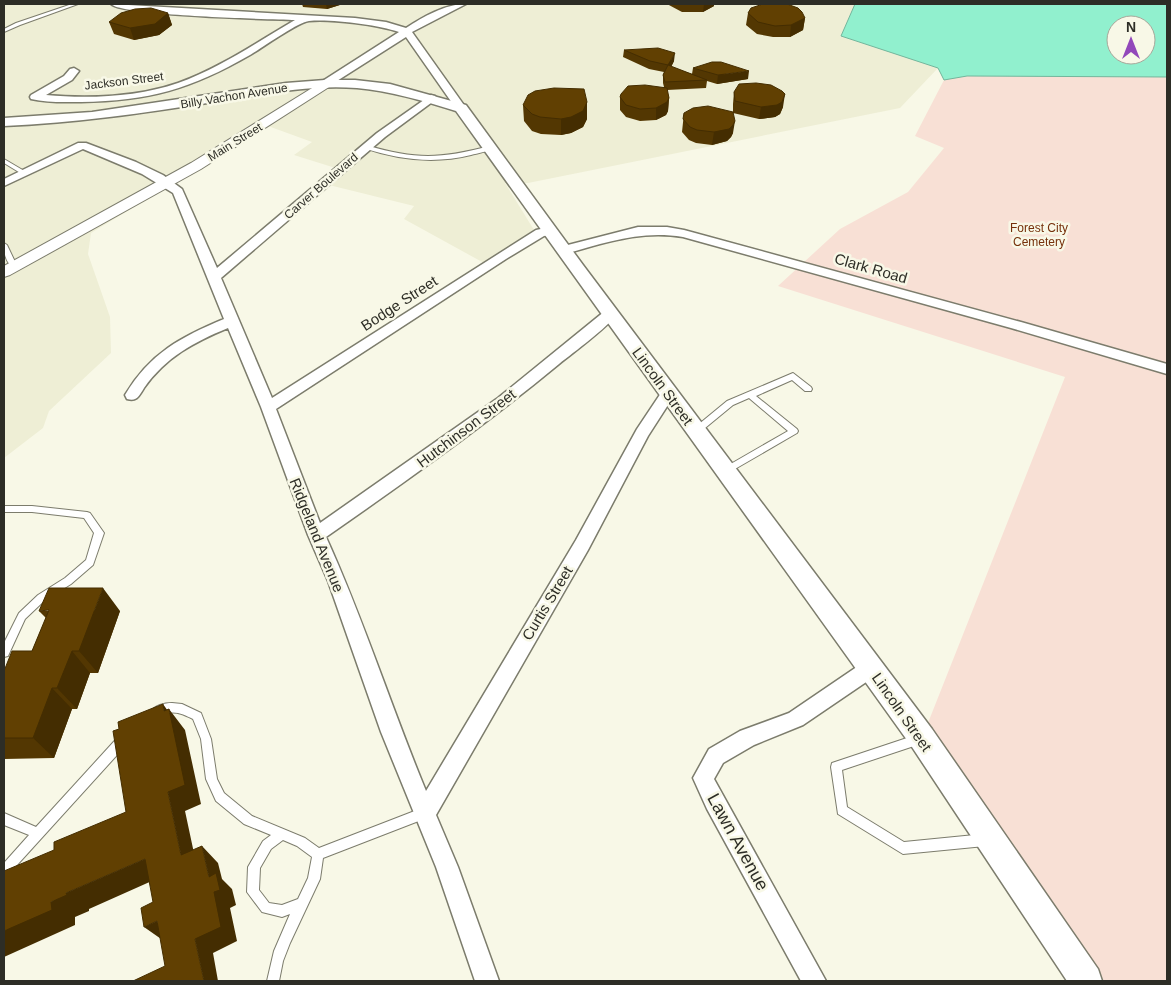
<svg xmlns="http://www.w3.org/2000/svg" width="1171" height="985" font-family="Helvetica,sans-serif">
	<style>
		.built { fill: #eeeed5 }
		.green { fill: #f8e0d5; fill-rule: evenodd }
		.water { fill: #91f0ce; stroke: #73b69c; fill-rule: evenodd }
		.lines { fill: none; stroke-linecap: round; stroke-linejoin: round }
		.service-casing { stroke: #7c7c6c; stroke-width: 2 }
		.minor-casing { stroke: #7c7c6c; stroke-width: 3 }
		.tertiary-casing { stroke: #7c7c6c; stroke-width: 2 }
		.secondary-casing { stroke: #7c7c6c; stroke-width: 3 }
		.service { fill: #fff; fill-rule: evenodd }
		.minor { fill: #fff; fill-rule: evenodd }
		.tertiary { fill: #fff; fill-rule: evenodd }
		.secondary { fill: #fff; fill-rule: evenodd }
		.wall { fill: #533702 }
		.shaded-wall { fill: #442d01 }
		.building { fill: #614002; stroke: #442d01 }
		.labels { text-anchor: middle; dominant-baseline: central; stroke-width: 5; stroke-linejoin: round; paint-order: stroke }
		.far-street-label { font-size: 12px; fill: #2d2d26; stroke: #f8f8e7 }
		.far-park-label { font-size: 12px; fill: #76310b; stroke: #f8f8e7 }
		.street-label { font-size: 15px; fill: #2d2d26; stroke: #f8f8e7 }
		.near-street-label { font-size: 18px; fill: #2d2d26; stroke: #f8f8e7 }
	</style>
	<rect width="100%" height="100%" fill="#f8f8e7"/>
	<path class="built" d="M4,4H855L841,36L938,68L900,108L528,183H505L534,230L484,263L404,219L414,206L329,185L345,171L294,155L312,142L268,126L91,233L88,254L110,317L111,353L49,411L43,428L4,458Z"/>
	<path class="green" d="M855,4H1167V981H1086L922,738L1065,377L778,286L840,229L908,192L944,148L915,136L944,80L938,68L841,36ZM1116,25H1146V55H1116Z"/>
	<path class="water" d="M855,4H1167V77L967,76L944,80L938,68L841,36ZM1116,25H1146V55H1116Z"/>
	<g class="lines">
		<g class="service-casing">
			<path id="service" d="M72,4H78L20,25L4,32V29L16,23Z
				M366,145C416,160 440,159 490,146L493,148C487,152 478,153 471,155C435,164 399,160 364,148V146Z
				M4,159L26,172L27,173L22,174L4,163Z
				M4,243L7,245L17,266L16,267L14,268C6,264 3,251 4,243Z
				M793,373L811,387L812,389L811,391H805L792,380L756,396L797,429L798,431L797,433L728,473H722L721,471L722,469L788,431L749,398L733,405L699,433H693L692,431L693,429L727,401Z
				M4,506H32L87,512L90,513L104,533L93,565L71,584L44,601L25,619L8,656L4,657V643L19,613L38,595L65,578L86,560L94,533L84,518L32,512H4Z
				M172,703L182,704L201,713L211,739L217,779L224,793L252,816L305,838L319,848L425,807L429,809L431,813L429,817L323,858L320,879L290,943L283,961L279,981H267L274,951L290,914L282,917L262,912L247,892L248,867L263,841L271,835L244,824L216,801L206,779L201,739L193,719C185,715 177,711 168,713C162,713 159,717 152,715L151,712C154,705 165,703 172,703ZM283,840L297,846L312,857L308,878L298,899L282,905L269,903L259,890L260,868L271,849Z
				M919,734L923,735L924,739L923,743L842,770L847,807L904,842L985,834L989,836L991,840L989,844L985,846L903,854L838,814L831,767L832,763Z
				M123,735L127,736L128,740L127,744L8,875L4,877V863L29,835L4,825V813L36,827L119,736Z"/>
		</g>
		<g class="minor-casing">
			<path id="minor" d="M111,4L355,18L386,22L406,28C423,17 445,4 466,4L412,32L466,108L465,110H457L406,37L329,86H321V82L399,32C377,25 333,19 309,21C298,22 262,48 250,55C191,89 149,101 81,102C65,102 47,103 31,99L30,97L31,95L64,76L70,69L74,68L79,71L72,80L46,95C88,99 138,97 178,83C220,68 257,42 295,20C269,19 122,16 111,4Z
				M431,95L435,96L436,98L435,100L385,137L221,278L272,398L536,230L550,227L556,231L554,234L544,236L506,259L276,409L320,523L498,398L605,311H615L617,314C607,328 574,352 559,364C484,426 405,482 326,537C364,620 391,707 426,791L576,540L637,429L663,390L668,389L673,390L675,394L648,436L588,550L436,815L458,867L499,981H475L436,867L381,732L328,581L308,535L261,407L228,328C194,342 166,357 144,388C139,396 137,402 127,399L125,395C150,353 181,337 224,319L173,193L142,174L83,149L4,186V179L78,143H86L136,162L163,175L182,189L217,268L377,133Z
				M638,227H667L684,230L1021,322L1167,364V374L1011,328L683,237C639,230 606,243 564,254L558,250L560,247Z
				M871,660L878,662L880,668L878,674L803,725L754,745L723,763L714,779L826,981H801L707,809L693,778L709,749L740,731L789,713L864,662Z"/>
		</g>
		<g class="tertiary-casing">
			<path id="tertiary" d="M325,80L329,81L331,84L329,87L201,169L10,275L4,277V266L191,163Z"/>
		</g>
		<g class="secondary-casing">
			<path id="secondary" d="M325,80H355L390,84L466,105L583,265L932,729L1098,969L1102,981H1067L912,747L456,111C423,101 391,91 357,88C309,84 261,95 214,102C144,113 75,123 4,126V118L92,112L286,83Z"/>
		</g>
		<use href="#service" class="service"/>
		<use href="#minor" class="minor"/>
		<use href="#tertiary" class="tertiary"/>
		<use href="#secondary" class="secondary"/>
	</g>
	<path class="wall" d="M302,4H343L327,9L303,7Z
		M667,4H714V6L703,12H682Z
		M168,13L172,25L159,35L134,40L114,34L109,22Z
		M748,13L805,18L803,30L790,37H773L757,34L746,25Z
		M624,50L674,61L671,67L692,74L693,68L748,79L717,84L707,81L706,88L667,90L669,98L668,111L666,115L656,120L640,121L626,117L620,110V97L664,87L663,83V75L664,72L649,69L623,57Z
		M734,92L783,107L780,114L775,117L759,119L733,113V104Z
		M587,102V119L583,127L571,133L561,135L541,134L532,131L524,121L523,105Z
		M684,113L733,133L731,137L727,141L712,145L696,143L689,140L682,132Z
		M39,611H120L98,673H90L77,709H72L54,758L4,759V671L32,651L46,618Z"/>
	<path class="shaded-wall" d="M326,4H343L327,9Z
		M704,4H714V6L703,12Z
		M168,13L172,25L159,35L134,40L130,28Z
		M805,18L803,30L790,37L791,25Z
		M675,53L674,61L668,73V65Z
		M749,71L748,79L717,84L718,75Z
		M785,94L783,107L780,114L775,117L759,119L761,107Z
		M669,98L668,111L666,115L656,120V108Z
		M587,102V119L583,127L571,133L561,135V119Z
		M735,121L733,133L731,137L727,141L712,145L714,132Z
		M103,588L120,611L98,673L79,651Z
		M72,651L90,673L77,709L57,688Z
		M52,688L72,709L54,758L33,738Z
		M163,704L170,714L169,709L185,730L201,804L185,811L198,872L181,855L168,792L164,711Z
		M202,846L218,863L222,879L232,889L236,905L230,908L237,941L213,953L218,981H204L195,939L209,877Z
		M145,859L163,876L89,909V911L75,917V925L4,957V931L66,893Z
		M157,921L164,941L144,927Z"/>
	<path class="building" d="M763,4H787L798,8L802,12L805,18L791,25L775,26L758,22L748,13L751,8Z
		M151,8L168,13L155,24L130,28L109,22L121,13L135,9Z
		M658,48L675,53L668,65L650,61L624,50Z
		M712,62H721L749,71L718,75L693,68Z
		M668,65L707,80L665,82L663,75Z
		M756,83L771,85L782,91L785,94L782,102L777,105L761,107L735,101L734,92L739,84Z
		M645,85L667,88L669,98L667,102L656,108L640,109L626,105L620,97L621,94L628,86Z
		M554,88L584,89L587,102L583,111L571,117L561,119L540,117L532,114L523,105L528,95L535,91Z
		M708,106L733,112L735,121L733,125L729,129L714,132L697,130L690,127L683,119L684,113L693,108Z
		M49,588H103L79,651H72L57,688H52L33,738H4V671L12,651H32L49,610L39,611Z
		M163,704L164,711L169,709L185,785L168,792L181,855L202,846L209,877L216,873L220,890L214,892L221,927L195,939L204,981H133L165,966L157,921L144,927L141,908L153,902L145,859L66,893L67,895L51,902L52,910L4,931V871L54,850V842L126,812L113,731L119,729L118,722Z"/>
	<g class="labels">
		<g class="far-street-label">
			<text transform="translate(124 81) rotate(-7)">Jackson Street</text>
			<text transform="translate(234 96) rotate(-9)">Billy Vachon Avenue</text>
			<text transform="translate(235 142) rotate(-32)">Main Street</text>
			<text transform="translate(321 186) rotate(-41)">Carver Boulevard</text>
		</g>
		<g class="far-park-label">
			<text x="1039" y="228">Forest City<tspan x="1039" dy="14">Cemetery</tspan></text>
		</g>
		<g class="street-label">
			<text transform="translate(871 268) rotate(16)">Clark Road</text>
			<text transform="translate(399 303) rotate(-33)">Bodge Street</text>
			<text transform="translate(663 386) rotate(54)">Lincoln Street</text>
			<text transform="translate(466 428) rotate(-37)">Hutchinson Street</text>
			<text transform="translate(317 535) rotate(68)">Ridgeland Avenue</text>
			<text transform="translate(547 603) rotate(-59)">Curtis Street</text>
			<text transform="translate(902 712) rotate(55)">Lincoln Street</text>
		</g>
		<g class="near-street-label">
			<text transform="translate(738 842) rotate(61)">Lawn Avenue</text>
		</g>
	</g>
	<rect width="1171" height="985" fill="none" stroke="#2d2d26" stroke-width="10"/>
	<g transform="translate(1131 40)"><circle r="24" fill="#f8f8e7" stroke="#a7a79a"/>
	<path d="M0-4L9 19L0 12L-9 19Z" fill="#9248ba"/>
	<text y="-8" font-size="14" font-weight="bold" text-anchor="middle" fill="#2d2d26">N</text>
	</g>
</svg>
